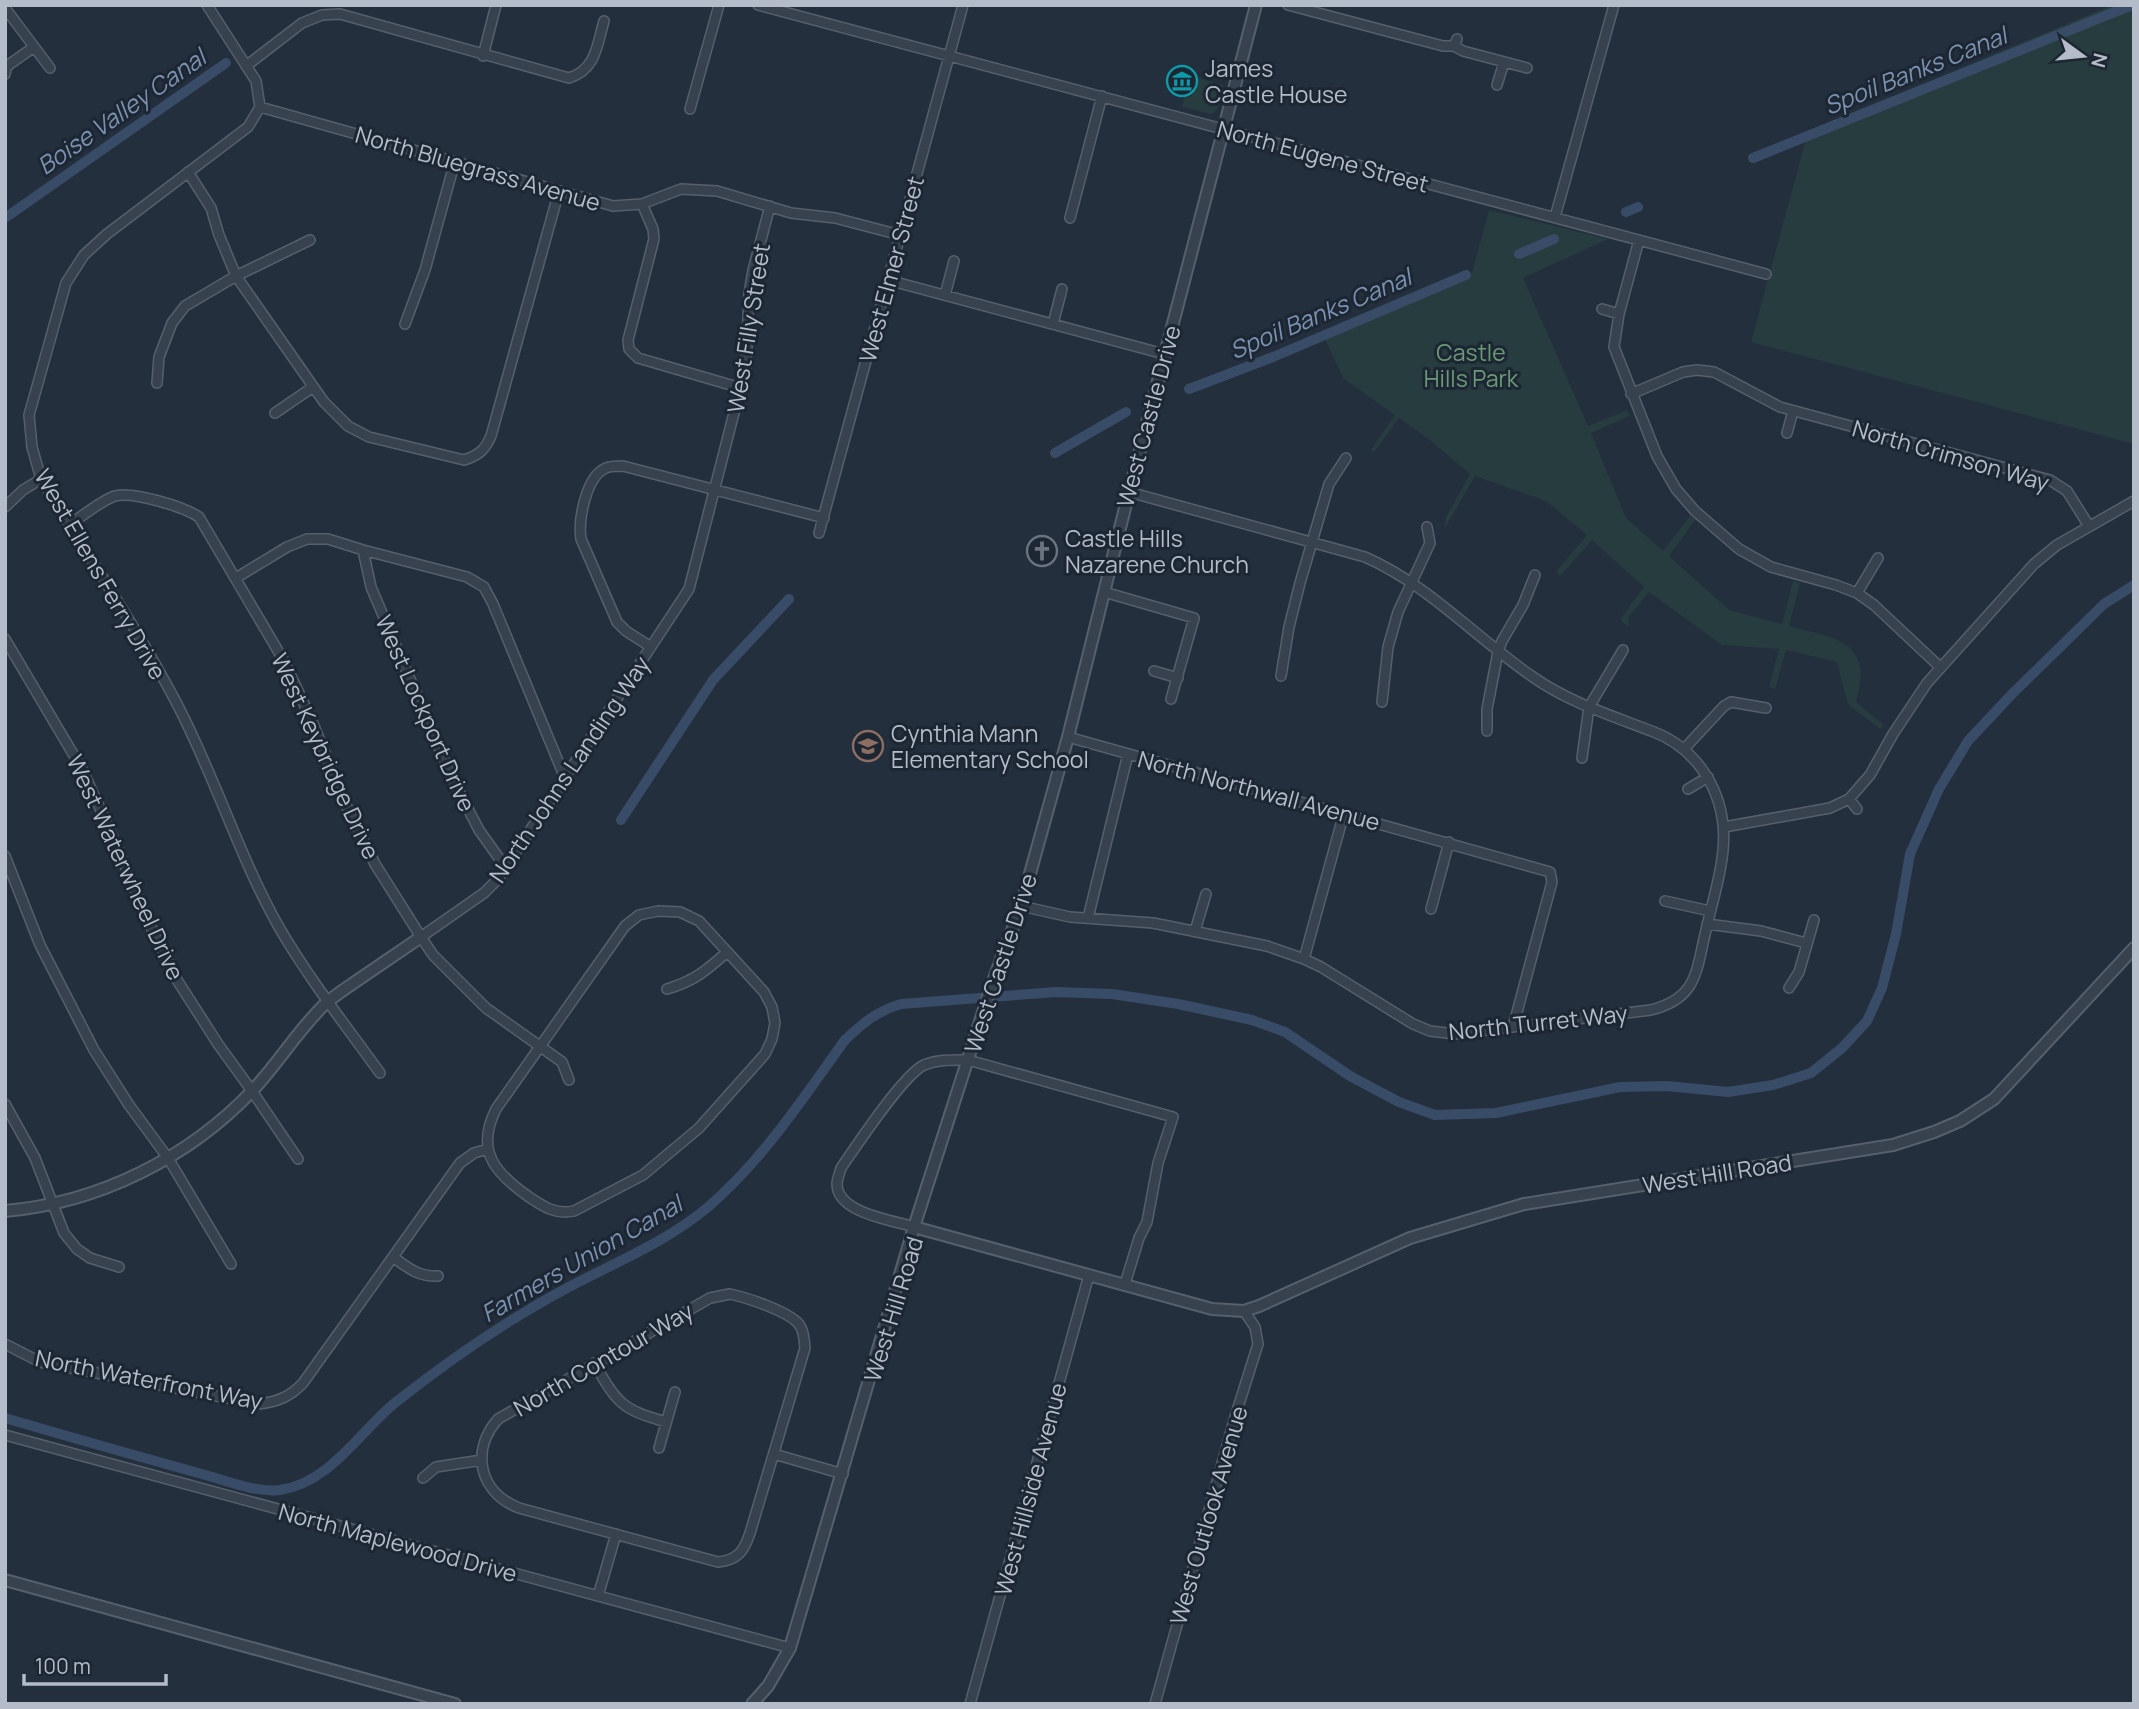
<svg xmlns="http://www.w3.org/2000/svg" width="2139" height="1709" font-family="Manrope,sans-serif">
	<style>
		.green { fill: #263c3f }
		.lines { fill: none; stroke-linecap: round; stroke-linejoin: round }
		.canal { stroke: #394c67; stroke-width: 10 }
		.minor-casing { stroke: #565f6c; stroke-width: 12 }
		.tertiary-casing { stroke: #565f6c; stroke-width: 14 }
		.minor { stroke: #38414e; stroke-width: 9 }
		.tertiary { stroke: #38414e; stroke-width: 10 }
		.labels { text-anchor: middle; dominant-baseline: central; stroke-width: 6; stroke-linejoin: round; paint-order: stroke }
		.poi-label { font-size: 23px; fill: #b4bcc9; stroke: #1d2633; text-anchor: start }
		.street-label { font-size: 23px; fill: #b4bcc9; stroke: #1d2633 }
		.park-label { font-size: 23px; fill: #6b9a76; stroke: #1d2633 }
		.water-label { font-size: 24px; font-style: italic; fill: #7c92b1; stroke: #1d2633 }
	</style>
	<rect width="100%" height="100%" fill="#242f3e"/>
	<path class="green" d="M2112,5H2134V444L1751,342L1808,132Z
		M1198,78L1223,85L1217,110L1211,114L1182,107L1185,97L1192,96Z
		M1489,210L1608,239L1523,278L1588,426L1627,410L1630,416L1591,433L1626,518L1663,551L1690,516L1695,520L1669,556L1729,610L1782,624L1793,581L1800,583L1789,626C1836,639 1874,640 1856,702L1884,725L1880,729L1848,704L1837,662L1786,650L1775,689L1769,687L1779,649L1722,645L1649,592L1628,618L1629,627L1622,622L1621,618L1644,587L1592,540L1560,576L1556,572L1587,535L1546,501L1475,476L1445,528L1446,517L1470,474L1430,440L1399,418L1374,452L1371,450L1395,415L1343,378L1324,337L1472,273Z"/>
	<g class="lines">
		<path class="canal" d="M1753,158L2132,5
			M1626,212L1638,207
			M5,218L226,63
			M1519,254L1554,239
			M1189,389L1273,357L1466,275
			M1055,453L1126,412
			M621,820L713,680L789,599
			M5,1418C69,1437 134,1455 198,1473C223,1479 254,1493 280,1490C330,1483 359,1432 396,1402C449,1360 507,1320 567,1288C616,1262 665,1243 708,1207C763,1160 803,1098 845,1040C863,1023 877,1011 901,1004L1056,992L1112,994L1178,1004L1252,1020L1285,1032L1350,1076L1399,1102L1435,1115L1496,1113L1620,1087L1667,1086L1728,1092L1773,1085L1811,1073L1842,1048L1867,1021L1882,988L1896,934L1910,854L1939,789L1968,741L2013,693L2104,604L2134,585"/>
		<g class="minor-casing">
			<path id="minor" d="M207,5L256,81L260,107L248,127L107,234L84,255L66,283L29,415L32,447L41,479C86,553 136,626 176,702C215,776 239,857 280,929C310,980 346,1026 380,1073
				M758,5L1766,274
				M1288,5L1443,46H1454L1457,39
				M5,8L50,68
				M1454,46L1463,51L1527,68
				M483,56L496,5
				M246,66L302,23L322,15L340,14L569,78C596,70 597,45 604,21
				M5,74L7,66L34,47
				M1497,85L1504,62
				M260,107L613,206L642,204L681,189L717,191L791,213L835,218L900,235
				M690,109L719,5
				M188,172L211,208L219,235L236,276L324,402L348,426L369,437L464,460C479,455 485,450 491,436L559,191
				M642,204L653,229L654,239L628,340L629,349L638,358L741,388
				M1555,217L1614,5
				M1070,218L1102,96
				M1639,240L1619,314L1614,347L1657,456L1676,489L1695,511L1739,549L1771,567L1836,585L1857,593L1874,605L1940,667
				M888,280L1164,354
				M945,295L954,261
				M1602,309L1619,314
				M405,324L425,270L455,161
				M1053,324L1062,289
				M157,383L159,357L172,323L185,306L236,276L310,240
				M1631,394L1683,372L1697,370L1714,372L1780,407L2050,480L2067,491L2089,526
				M275,413L313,387
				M1787,433L1793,411
				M5,507L23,490L41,479
				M69,525C83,516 100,501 115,496C133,491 184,507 199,517L284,661L312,721L346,805L375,864L421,937L433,955L486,1008L562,1062L569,1080
				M819,533L963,5
				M363,550L371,587L452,778L479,830L506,868
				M236,578L287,547L307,539H328L363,550L467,577L484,587L493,604L565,778
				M1104,592L1194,618L1171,699
				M1857,593L1878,558
				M5,639L82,769L109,828L148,921L177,980L218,1044L252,1091L298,1159
				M651,647L626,631L617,622L581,539C578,520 586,476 606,468C610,466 617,466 623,466L824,518
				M1154,671L1178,678
				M1281,676L1289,627L1300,583L1329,484L1346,458
				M1382,702L1388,647L1398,612L1430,543L1427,527
				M1487,731V709L1498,652L1502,641L1523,605L1535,575
				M1068,737L1550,872L1552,882L1513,1027
				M1684,749L1724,706L1731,702L1766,708
				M1582,758L1589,707L1623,650
				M1688,789L1708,777
				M1849,799L1857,809
				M1724,827L1830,808L1849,799L1870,775L1893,734L1927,683L2034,564L2057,545L2134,501
				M5,856L40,945L94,1050L129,1105L168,1158L231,1264
				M1665,901L1710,911
				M1021,906L1070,917L1153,923L1267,946L1304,959L1321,967L1413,1024L1430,1031L1455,1034L1651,1010C1698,998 1696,971 1706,930C1713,899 1727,856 1723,825C1719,784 1693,747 1654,732C1613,716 1570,703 1533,677C1476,638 1429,585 1365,557L1129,492
				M1431,909L1449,842
				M658,911L680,912L699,921L764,992L772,1007L775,1023L772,1039L765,1054L699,1128L643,1175L574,1211C556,1215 544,1207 529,1197C495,1173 475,1151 496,1109L625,926L639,915Z
				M1088,918L1128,754
				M1707,924L1761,931L1806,943
				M1195,931L1206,894
				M421,937L484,893L498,879L689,589L746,366L749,294L753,270L770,206
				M1304,959L1344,813
				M1789,988L1799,972L1814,920
				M667,989C694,981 706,971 727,952
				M5,1104L35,1158L64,1233L77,1249L90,1258L119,1267
				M914,1227C892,1220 837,1213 837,1184C837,1179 840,1172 841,1168C857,1145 903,1075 924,1065C938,1059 953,1060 968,1060L1173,1117L1158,1163L1147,1222L1139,1238L1125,1284
				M393,1257C408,1268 419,1277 438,1276
				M730,1294C748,1298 784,1310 797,1322C804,1329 804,1339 805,1348L750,1533C744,1551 738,1560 718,1562L519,1508C479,1492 470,1451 498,1419L710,1298Z
				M5,1344L40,1362L258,1404C277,1402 290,1397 303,1383L460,1163L474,1153L488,1149
				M594,1363C618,1404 621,1409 666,1422
				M5,1435L790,1648
				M659,1448L675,1392
				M774,1454L843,1474
				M423,1478L436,1467L482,1460
				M598,1596L616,1534
				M970,1704L1089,1275
				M1155,1704L1235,1417L1258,1344L1255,1327L1244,1311"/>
		</g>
		<g class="tertiary-casing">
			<path id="tertiary" d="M5,1211C98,1203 189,1158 253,1090C279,1062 298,1030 325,1004C334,996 345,989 355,982C377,967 399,952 421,937
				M914,1227L1212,1309L1244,1311L1259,1306L1410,1238L1524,1204L1893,1145L1934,1132L1960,1121L1994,1099L2134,948
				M5,1580L455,1704
				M752,1704L768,1686L790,1648L914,1227L992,984L1021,906L1068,737L1129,492L1256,5"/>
		</g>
		<use href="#minor" class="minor"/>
		<use href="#tertiary" class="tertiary"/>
	</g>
	<defs>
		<g id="museum-ring" transform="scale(1.575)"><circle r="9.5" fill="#1d2633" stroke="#0f9aa8" stroke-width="1.5"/><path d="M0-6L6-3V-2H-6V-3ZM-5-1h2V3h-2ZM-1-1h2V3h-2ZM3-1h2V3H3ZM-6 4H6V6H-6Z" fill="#0f9aa8"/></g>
		<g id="church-ring" transform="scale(1.575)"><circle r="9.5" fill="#1d2633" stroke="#6b7280" stroke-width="1.5"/><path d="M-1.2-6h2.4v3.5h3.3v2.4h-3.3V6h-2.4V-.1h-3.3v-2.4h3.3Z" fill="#6b7280"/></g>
		<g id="school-ring" transform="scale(1.575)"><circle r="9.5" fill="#1d2633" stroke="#8d6e63" stroke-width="1.5"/><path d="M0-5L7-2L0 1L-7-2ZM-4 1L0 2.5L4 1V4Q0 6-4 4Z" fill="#8d6e63"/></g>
	</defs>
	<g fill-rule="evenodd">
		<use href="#museum-ring" x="1182" y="81"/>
		<use href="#church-ring" x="1042" y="551"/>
		<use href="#school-ring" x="868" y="746"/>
	</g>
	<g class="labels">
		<g class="poi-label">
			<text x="1205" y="68">James<tspan x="1205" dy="26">Castle House</tspan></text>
			<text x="1065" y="538">Castle Hills<tspan x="1065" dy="26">Nazarene Church</tspan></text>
			<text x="891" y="733">Cynthia Mann<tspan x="891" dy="26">Elementary School</tspan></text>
		</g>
		<g class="street-label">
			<text transform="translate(1323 156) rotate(15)">North Eugene Street</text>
			<text transform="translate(478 168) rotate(16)">North Bluegrass Avenue</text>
			<text transform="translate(891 269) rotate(-75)">West Elmer Street</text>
			<text transform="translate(748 328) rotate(-81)">West Filly Street</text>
			<text transform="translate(1148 416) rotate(-75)">West Castle Drive</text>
			<text transform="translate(1951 455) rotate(16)">North Crimson Way</text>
			<text transform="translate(101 574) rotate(60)">West Ellens Ferry Drive</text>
			<text transform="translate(426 713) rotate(66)">West Lockport Drive</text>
			<text transform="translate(326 756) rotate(65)">West Keybridge Drive</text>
			<text transform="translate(569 769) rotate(-56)">North Johns Landing Way</text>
			<text transform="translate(1259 790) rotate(15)">North Northwall Avenue</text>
			<text transform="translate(126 867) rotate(65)">West Waterwheel Drive</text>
			<text transform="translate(1000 963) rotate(-72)">West Castle Drive</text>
			<text transform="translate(1538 1022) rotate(-6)">North Turret Way</text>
			<text transform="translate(1717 1173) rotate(-9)">West Hill Road</text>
			<text transform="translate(893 1309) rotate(-73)">West Hill Road</text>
			<text transform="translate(603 1359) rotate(-30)">North Contour Way</text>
			<text transform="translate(149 1379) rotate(11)">North Waterfront Way</text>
			<text transform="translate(1030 1489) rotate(-75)">West Hillside Avenue</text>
			<text transform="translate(1208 1515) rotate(-74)">West Outlook Avenue</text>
			<text transform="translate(398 1542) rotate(15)">North Maplewood Drive</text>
		</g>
		<g class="park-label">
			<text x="1471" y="352">Castle<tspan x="1471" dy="26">Hills Park</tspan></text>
		</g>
		<g class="water-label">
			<text transform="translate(1915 70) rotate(-22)">Spoil Banks Canal</text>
			<text transform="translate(121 111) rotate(-35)">Boise Valley Canal</text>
			<text transform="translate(1320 313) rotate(-23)">Spoil Banks Canal</text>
			<text transform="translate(581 1258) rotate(-30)">Farmers Union Canal</text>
		</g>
	</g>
	<rect width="2139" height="1709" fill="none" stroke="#b4bcc9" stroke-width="14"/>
	<g transform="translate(2083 56) rotate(105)" stroke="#1d2633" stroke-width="5" paint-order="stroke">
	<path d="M0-5L12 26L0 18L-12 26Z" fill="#b4bcc9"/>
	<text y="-10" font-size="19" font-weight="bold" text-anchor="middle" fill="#b4bcc9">N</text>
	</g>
	<path d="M24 1674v10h142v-10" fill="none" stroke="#b4bcc9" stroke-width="3.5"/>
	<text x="35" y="1674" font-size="21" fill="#b4bcc9" stroke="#1d2633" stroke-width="5" paint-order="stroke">100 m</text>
</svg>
